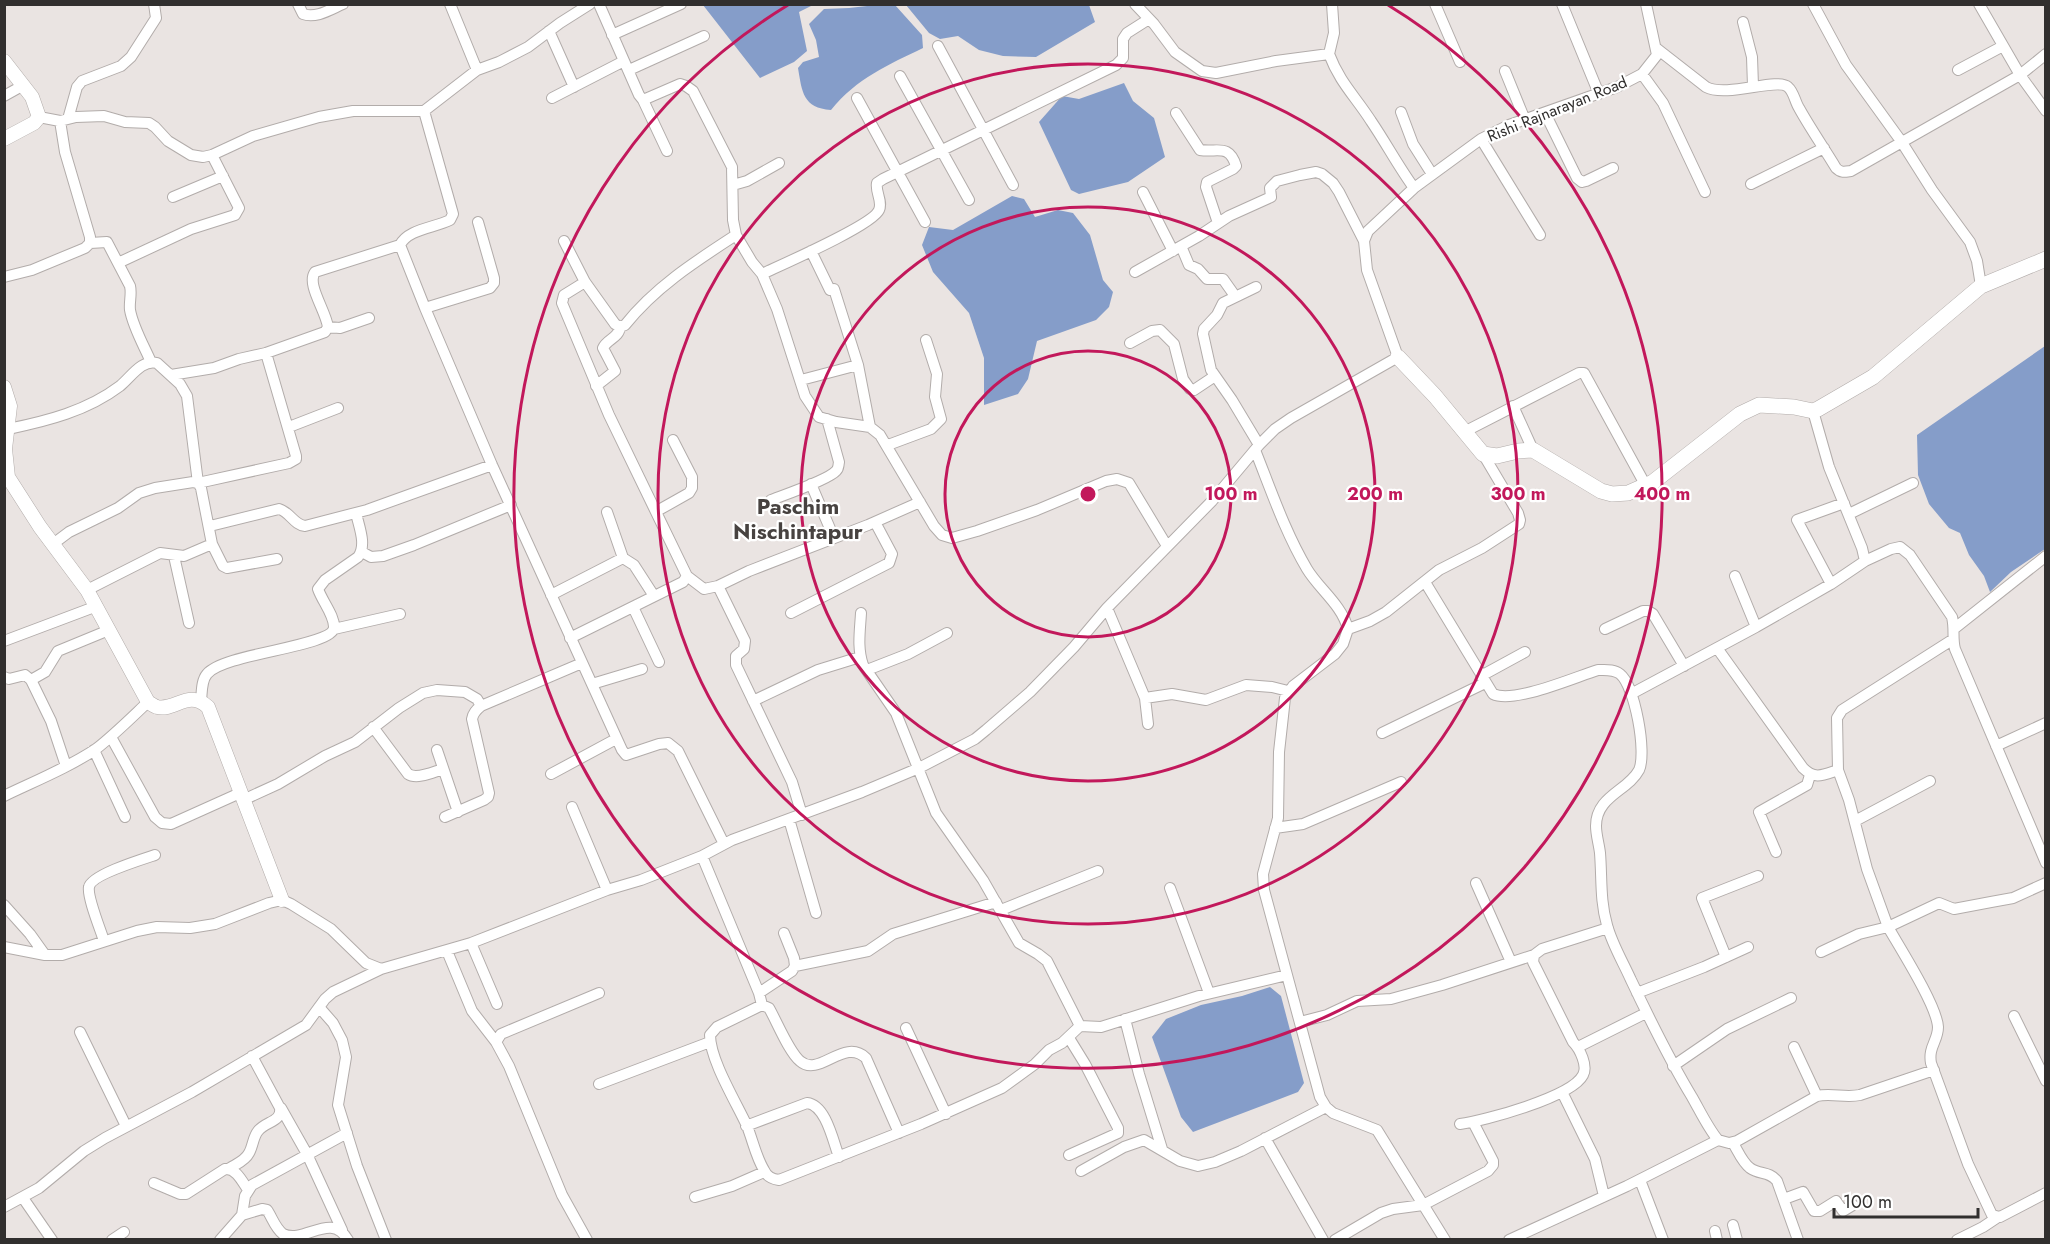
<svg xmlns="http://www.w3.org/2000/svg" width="2050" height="1244" font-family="Jost,sans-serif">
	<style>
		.water { fill: #859dc9 }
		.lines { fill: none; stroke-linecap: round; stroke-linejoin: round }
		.minor-casing { stroke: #b2acaa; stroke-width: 12 }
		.tertiary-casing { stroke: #b2acaa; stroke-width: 15 }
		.secondary-casing { stroke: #b2acaa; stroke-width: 16 }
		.minor { stroke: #fff; stroke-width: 10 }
		.tertiary { stroke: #fff; stroke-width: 14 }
		.secondary { stroke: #fff; stroke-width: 15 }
		.ring { fill: none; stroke: #c2185b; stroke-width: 3 }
		.labels { text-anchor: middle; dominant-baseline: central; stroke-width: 4.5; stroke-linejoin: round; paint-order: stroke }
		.street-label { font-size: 16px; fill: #312f2e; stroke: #fff }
		.district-label { font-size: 22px; font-weight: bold; fill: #474240; stroke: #fff }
		.centre { fill: #c2185b; stroke: #fff; stroke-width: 3 }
		.ring-label { font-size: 18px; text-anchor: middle; font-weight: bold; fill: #c2185b; stroke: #fff; stroke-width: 4.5; stroke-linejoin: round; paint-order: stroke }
	</style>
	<rect width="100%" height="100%" fill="#eae4e2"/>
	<path class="water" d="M703,5H813L799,12L807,51L794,62L760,78Z
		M876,5H895L922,35L923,48C888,65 857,78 831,110C803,108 802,92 798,68L803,62L819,57L816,40L809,24L824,9L849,8Z
		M906,5H1089L1095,22L1036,57L1003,56L979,50L958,36L940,39L929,33Z
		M1124,83L1133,101L1154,118L1165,157L1128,182L1079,194L1071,190L1039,122L1062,96L1079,99Z
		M1012,196L1024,199L1035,217L1058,210L1073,213L1090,235L1103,280L1113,292L1109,307L1096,320L1037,341L1028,379L1018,394L984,405V358L969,313L933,272L922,245L929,227L953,230Z
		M2045,346V549L2011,572L1990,592L1984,576L1969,555L1960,533L1949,528L1929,504L1918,475L1917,435Z
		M1270,987L1281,996L1304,1083L1298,1092L1193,1132L1181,1117L1152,1037L1166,1019L1201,1005L1242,996Z"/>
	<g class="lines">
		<g class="minor-casing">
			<path id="minor" d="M298,4L303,14C316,19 331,9 343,4
				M450,4L477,70
				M599,4L639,95L643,100L680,84L686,86L693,91L732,167L733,220L736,235L752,262L762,274
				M1135,4L1154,24L1175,52L1202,71L1216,73L1276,61L1329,54C1340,83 1355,96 1371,121C1386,143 1398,166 1414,188
				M1435,4L1460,62
				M1562,4L1599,94
				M1813,4L1846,65L1901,141L1932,190L1970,242L1977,261L1981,286
				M1979,4L2020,75L2046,111
				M1149,19L1127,33L1123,39V58L1116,65L883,179L877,183C875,192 883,201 879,210C873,225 781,265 762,274L777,309L805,396L819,417L836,422L870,427L880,435L934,526L942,535L952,538L977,531L1037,510L1106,481L1117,479L1129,483L1167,546
				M1743,22L1752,57L1753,86
				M549,31L574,87
				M612,35L681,4
				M938,46L1013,185
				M1656,48L1706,87C1727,98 1777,77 1788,87C1794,92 1795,102 1799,108C1810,128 1824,148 1836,168C1841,173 1844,172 1851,171L2020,75L2046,54
				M1329,54L1334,33L1332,4
				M629,70L704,36
				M1958,70L2003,46
				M1505,71L1525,120
				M1642,74L1663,103L1705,192
				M900,76L969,200
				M4,96L22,86
				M552,98L624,61
				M857,98L925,222
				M643,100L667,151
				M424,111L453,214L450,220C434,228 408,229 400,245L425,308L492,465L622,750L626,755L659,744L668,743L678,751L724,844
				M1401,112L1413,144L1432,174
				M1176,113L1200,150C1217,153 1229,143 1236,166L1233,169L1207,182L1206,187L1218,223
				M1545,113L1577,178L1582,182L1586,181L1613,168
				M39,117L60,121L76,117L104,116L125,122L149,123L155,127L168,141L191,155L203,157L212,155L253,136L319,117L353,111H424L477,70L499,62L528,47L560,23L590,4
				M68,119L77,87L82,81L121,66L131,57L156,18L154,4
				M1481,139L1540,235
				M1751,184L1824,148
				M733,185L747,181L779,163
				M1143,192L1173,251
				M173,197L223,176
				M564,241L585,282L615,324L620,327L625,325C655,287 696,261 736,235
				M90,243L107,242L130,286C132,294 129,302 130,310C133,327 144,346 151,362
				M1181,246L1189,265L1198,269L1207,279H1223L1235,296
				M811,251L830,290
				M118,263L191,229L235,215L239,208L212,155
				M1135,272L1199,236L1229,216L1271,197L1270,188L1277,181L1300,175L1316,172L1322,174L1333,183L1339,192L1364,241
				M4,277L32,270L85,248L90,243V237L65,152L60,121
				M1256,287L1223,303L1217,315L1204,329L1203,334L1211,370L1232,400L1259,445
				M834,289L858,365L870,427
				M425,308L490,288L494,283V278L478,222
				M328,327L340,328L369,318
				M1130,343L1152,331L1160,330L1174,344L1183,379L1190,389L1194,390L1215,376
				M171,375L214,368L239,359L266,353L325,332L328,327C326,311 306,284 315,272L400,245
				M801,380L858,365
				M596,386L615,371L603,348C607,339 619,338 620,327
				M1513,406L1533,450
				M289,427L338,408
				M8,429C47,421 87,411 120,386C131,377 142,359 157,363L180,384L187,396L198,483L289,463L296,459V456L266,353
				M1464,432L1579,373H1584L1646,486
				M888,445L931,429L941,419L935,397L937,374L926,340
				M1255,450C1271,490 1285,532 1307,569C1319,589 1342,605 1348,629L1343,644L1335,654L1293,686L1285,698L1279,752L1278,818L1263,874L1264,890L1320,1097L1326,1107L1333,1113L1377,1130L1445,1240
				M811,484L834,538
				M771,500C784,495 828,480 836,471C839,468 838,467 839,462L827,419
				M657,511L689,493L692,488V477L673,440
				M1849,514L1913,483
				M210,526L279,509C290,512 294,525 305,526L367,510L492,465
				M53,544L69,532L118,508L139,493L155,488L193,482L198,483L201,488L212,544L184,556L160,553L87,590
				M212,544L223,566L227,568L277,559
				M362,552L371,557L383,556L414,545L511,505
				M174,556L189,623
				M623,558L634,565L654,596
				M1865,561L1891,549L1900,547L1910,555L1952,617C1955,629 1952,638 1955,649L2046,863
				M687,576L704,589L718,586L749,571L868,525L920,502
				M1735,576L1756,627
				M1425,582L1493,694C1514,704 1575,677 1598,670C1606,670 1614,669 1620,674C1635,686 1647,753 1639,770C1628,791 1596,796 1596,826C1596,835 1599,844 1600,853C1602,878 1600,901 1607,925C1612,944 1623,962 1631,980C1650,1020 1669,1059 1692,1097C1700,1111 1708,1128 1718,1140L1729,1143L1737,1141L1817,1096C1831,1093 1846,1098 1860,1095L1934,1070
				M1831,584L1797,520L1844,503
				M718,586L745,641L744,649L736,656V665L792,782L802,815
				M551,595L623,558L607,512
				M633,607L659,662
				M1107,608L1145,698L1148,724
				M791,613L889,563L892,554L875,522
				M861,613C860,631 857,648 863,665L896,713L936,813L983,880L1019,943L1038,954L1047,961L1080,1026L1101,1027L1199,996L1287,975
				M1955,628L2046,556
				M334,629L400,614
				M1348,629L1370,621L1386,612L1439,570L1482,548L1519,524L1520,520L1518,513L1483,454
				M1605,629L1643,611H1648L1653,614L1684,666
				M570,638L683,582L687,576L609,415L562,303L564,295L585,282
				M4,641L97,606
				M1717,648L1803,768C1815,780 1823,775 1838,770L1837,718L1842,710L1952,640
				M867,670L908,654L947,633
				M1481,676L1525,652
				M4,677L9,679L25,675L31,680L51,721L66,766
				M31,680L45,672L58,651L109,630
				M592,684L642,669
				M1631,694L1756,627L1831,584L1865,561L1862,548L1829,467L1813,411
				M1145,698L1172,694L1206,700L1246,685L1272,687L1288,691
				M201,701C202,693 201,681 207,674C224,653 331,647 334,628C335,616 322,601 318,589L325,580L358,557C367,545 359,527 356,513
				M753,701L818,670L860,657
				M373,727L408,774C417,780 433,772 443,769
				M1382,733L1485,683
				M111,737L155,817L162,823L171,824L240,793
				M1996,746L2046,723
				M94,750L125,817
				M437,750L458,812
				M551,774L616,739
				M4,796C35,781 68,768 96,749C114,735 131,718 148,702
				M243,800L278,784L325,756L355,742L399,708L423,693L437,690L465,692L477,699L481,706
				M572,807L607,890
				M445,817L484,800L488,797L489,793L472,719C473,713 476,710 481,706L582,663
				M789,819L816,913
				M1855,821L1930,781
				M1275,828L1303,824L1401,782
				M1776,852L1759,812L1807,785L1810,775
				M702,856L759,993
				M1476,883L1511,962
				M2046,883L2013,898L1991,902L1954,909L1939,903L1888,927C1900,948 1937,1006 1938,1027C1938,1041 1928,1047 1931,1063L1968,1164L1992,1215L2000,1217L2046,1193
				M1170,888L1209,993
				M4,905L30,934L45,955
				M1001,910L1098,871
				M784,933L794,958L795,966L792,971L759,993L762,1005L717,1027L710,1035C710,1060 736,1102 747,1126C753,1141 756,1157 764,1170C767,1177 772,1179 779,1180L921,1124L1002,1088L1035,1064L1049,1050L1062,1043L1080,1026
				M104,941C101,931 87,897 89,887C91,875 143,859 155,855
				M471,943L497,1004
				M4,947L45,955H62L137,931L157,927L190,928L215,924L269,903L282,900L291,904L331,929L366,963L381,969L471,943L607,890L641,880L702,856L732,840L862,792L919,768L975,739L986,730L1030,692L1074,647L1107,608L1212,501L1259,445L1275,429L1291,418L1398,357L1367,270L1364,241L1368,231L1414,188L1481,139L1509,125L1617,87L1642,74L1657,55L1646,4
				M447,951L472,1011L496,1042
				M1821,952L1859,934L1888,927L1867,869L1849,800L1838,770
				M1726,957L1702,898L1758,876
				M795,966L868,951L893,934L996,902
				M1637,993L1704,967L1748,947
				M762,1005L769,1008C777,1022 789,1052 800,1061C819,1078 844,1037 866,1058L899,1133
				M319,1007L333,1023L342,1040L346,1057L338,1105L357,1166L386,1240
				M2014,1016L2046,1081
				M1125,1019L1139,1074L1162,1149
				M1300,1022L1327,1015L1357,1001L1391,999L1442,985L1534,955
				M906,1028L946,1114
				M80,1032L126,1126
				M1069,1038L1085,1064L1118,1128V1133L1069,1155
				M1578,1047L1646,1013
				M1794,1047L1817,1096
				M1673,1066L1727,1029L1791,998
				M599,1084L710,1042
				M1562,1092L1595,1159L1604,1196
				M281,1108L307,1154L342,1230
				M1460,1124C1484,1121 1572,1097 1583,1075C1588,1066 1580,1049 1573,1042L1533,962L1534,955L1542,949L1608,928
				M746,1126L807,1103C826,1105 833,1141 839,1157
				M1265,1138L1323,1240
				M1733,1143C1738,1151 1742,1162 1750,1168C1760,1175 1769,1171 1777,1181L1798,1240
				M230,1168C236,1164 245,1161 249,1153C253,1146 253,1137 258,1131C266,1121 282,1122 280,1108L252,1056
				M1081,1171L1124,1147L1144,1140L1180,1161L1198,1166L1215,1162L1241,1151L1326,1107
				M1640,1180L1663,1240
				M154,1183L180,1194H186L225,1169C236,1168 242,1181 248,1190
				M695,1197L732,1186L764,1172
				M23,1198L52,1240
				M1784,1199L1803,1192L1814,1211H1820L1836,1201L1843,1211L1853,1205
				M4,1207L39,1188L84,1151L105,1138L192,1092L306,1025L325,999L333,992L381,969
				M242,1215L262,1209L267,1210C272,1217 275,1228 283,1234C305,1244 331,1211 348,1240
				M1733,1225L1737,1240
				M1715,1231L1717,1240
				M112,1240L124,1232
				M220,1240L242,1215L245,1196L252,1185L347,1133
				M587,1240L562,1195L509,1066L496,1042L501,1034L599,993
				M1335,1240L1381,1213L1393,1209L1423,1205L1488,1171L1493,1165V1161L1473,1122
				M1509,1240L1627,1186L1718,1140
				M1957,1240L1983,1227L1998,1217"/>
		</g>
		<g class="tertiary-casing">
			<path id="tertiary" d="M4,61L32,97L39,117L34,123L4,139
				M4,387L10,406L5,449L8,477L40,527L87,590L148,702C151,704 154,706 157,707C176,711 188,689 208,707L282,900"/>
		</g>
		<g class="secondary-casing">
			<path id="secondary" d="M1398,357L1435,396L1483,454L1497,456L1518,451L1533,450L1601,491L1612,494L1628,493L1653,482L1740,414L1759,405L1794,407L1813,411L1818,409L1873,377L1981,286L2046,259"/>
		</g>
		<use href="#minor" class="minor"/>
		<use href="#tertiary" class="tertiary"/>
		<use href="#secondary" class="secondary"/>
	</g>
	<g class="ring">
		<circle cx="1088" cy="494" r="143"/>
		<circle cx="1088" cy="494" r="287"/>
		<circle cx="1088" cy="494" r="430"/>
		<path d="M1388 5A574 574 0 1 1 788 5"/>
	</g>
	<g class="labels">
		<g class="street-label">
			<text transform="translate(1557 109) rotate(-22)">Rishi Rajnarayan Road</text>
		</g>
		<g class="district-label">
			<text x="798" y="506">Paschim<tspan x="798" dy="25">Nischintapur</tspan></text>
		</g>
	</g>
	<circle cx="1088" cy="494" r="9" class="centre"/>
	<g class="ring-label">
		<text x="1231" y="500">100 m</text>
		<text x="1375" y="500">200 m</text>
		<text x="1518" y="500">300 m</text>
		<text x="1662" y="500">400 m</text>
	</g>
	<rect width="2050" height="1244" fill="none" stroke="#312f2e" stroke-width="12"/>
	<path d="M1834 1208v9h144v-9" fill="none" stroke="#312f2e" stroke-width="3"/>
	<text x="1843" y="1208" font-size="18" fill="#312f2e" stroke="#ffffff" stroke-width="4.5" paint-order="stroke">100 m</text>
</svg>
